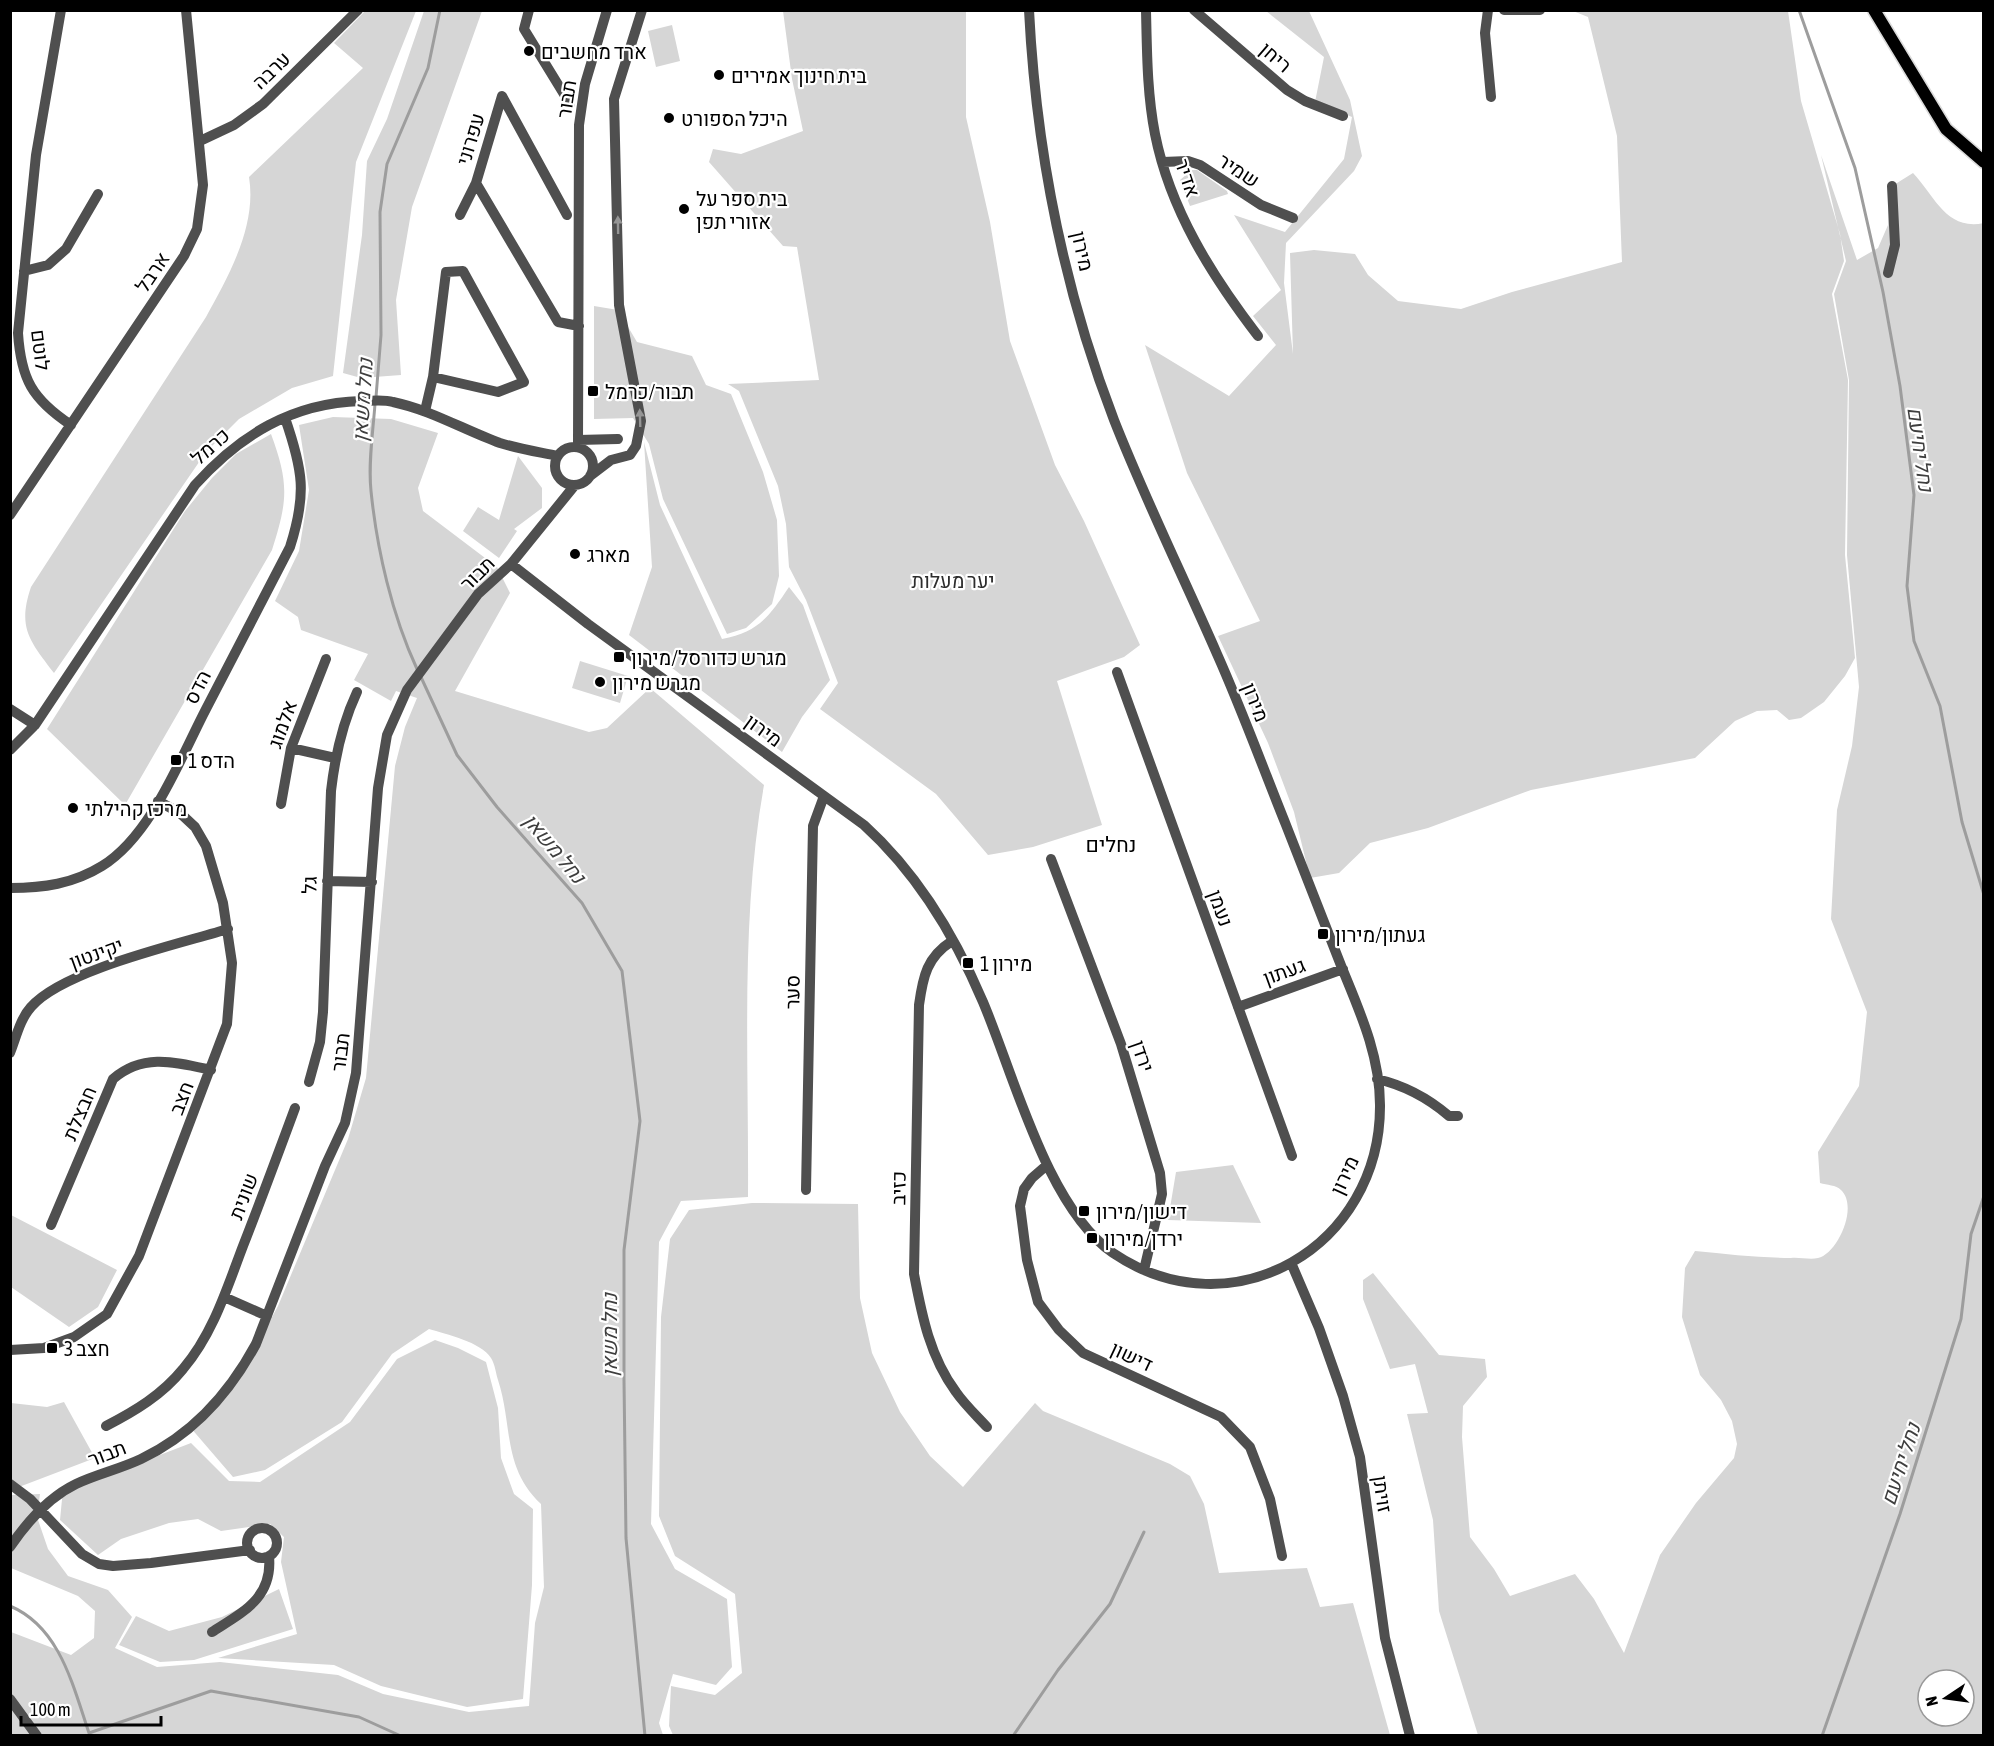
<svg xmlns="http://www.w3.org/2000/svg" width="1994" height="1746" font-family="'Asap Condensed',Heebo,sans-serif">
	<style>
		.green { fill: #d6d6d6; fill-rule: evenodd }
		.lines { fill: none; stroke-linecap: round; stroke-linejoin: round }
		.stream { stroke: #9d9d9d; stroke-width: 3 }
		.major-casing { stroke: #dbdbdb; stroke-width: 15 }
		.minor { stroke: #4f4f4f; stroke-width: 10 }
		.major { stroke: #000; stroke-width: 12 }
		.oneway { fill: #959595 }
		.poi-dot { fill: #000; stroke: #fff; stroke-width: 2 }
		.labels { text-anchor: middle; dominant-baseline: central; stroke-width: 4.5; stroke-linejoin: round; paint-order: stroke }
		.poi-label { font-size: 20px; fill: #000; stroke: #fff; text-anchor: start }
		.street-label { font-size: 20px; fill: #000; stroke: #fff }
		.park-label { font-size: 20px; fill: #2d2d2d; stroke: #fff }
		.water-label { font-size: 21px; font-style: italic; fill: #3e3e3e; stroke: #fff }
		.neighbourhood-label { font-size: 21px; fill: #000; stroke: #fff }
	</style>
	<rect width="100%" height="100%" fill="#fff"/>
	<path class="green" d="M365,11H416L356,162L333,376L292,388L239,419L206,452L54,673C30,641 17,628 31,587L206,317C229,275 257,226 249,177L363,68L334,43Z
		M424,11H482L412,207L396,300L401,375L361,378L343,373L362,235L367,161L387,119Z
		M783,11H966V117L990,222L1010,341L1055,465L1084,521L1140,645L1124,657L1057,681L1102,825L1033,847L988,855L936,794L820,709L838,683L806,600L789,567L786,524L778,486L739,391L728,384L819,380L797,247L783,246L709,162L713,149L741,154L803,131L792,79Z
		M1266,11H1309L1350,100L1362,156L1354,171L1286,243L1284,283L1293,354L1290,253L1314,250L1355,254L1368,275L1398,301L1461,309L1512,292L1622,262L1617,136L1588,17L1573,11H1788L1801,101L1840,234L1844,261L1832,294L1848,380L1845,555L1855,658L1845,676L1824,702L1801,718L1789,720L1777,710L1757,711L1735,721L1695,758L1531,790L1428,828L1370,843L1339,873L1310,878L1294,812L1268,743L1218,636L1260,621L1187,473L1145,345L1229,396L1276,345L1253,316L1281,290L1234,215L1285,232L1344,159L1352,117L1315,102L1324,57Z
		M672,25L680,61L656,67L648,31Z
		M1821,155L1857,260L1878,248L1888,225L1889,188L1913,173C1935,196 1946,231 1984,223L1983,1735H1478L1439,1611L1433,1520L1407,1414L1428,1413L1415,1364L1390,1369L1363,1299V1280L1373,1273L1439,1355L1485,1359L1487,1377L1463,1406L1462,1437L1470,1537L1494,1569L1510,1596L1575,1574L1594,1599L1624,1653L1660,1555L1696,1503L1734,1458L1737,1444L1732,1421L1721,1400L1700,1375L1682,1317L1685,1268L1695,1251C1727,1254 1759,1258 1791,1258C1799,1257 1810,1260 1818,1258C1837,1254 1859,1207 1841,1190C1836,1185 1827,1185 1820,1183L1818,1152L1859,1086L1867,1012L1831,919L1837,810L1852,746L1859,687L1847,555L1849,380L1834,294L1846,261ZM1928,1680H1964V1716H1928Z
		M1192,170H1197L1227,191L1228,194L1190,206L1180,180Z
		M594,306L618,310L637,342L692,356L706,385L731,394L763,472L777,520L779,576L772,604L746,628L727,634L663,499L649,444L633,418L594,419Z
		M333,417L391,419L438,433L418,488L423,511L497,567L510,593L455,691L589,732L607,728L650,688L764,785C740,920 749,1060 748,1197L681,1201L659,1242L651,1524L675,1569L727,1599L732,1667L716,1685L673,1674L659,1723L663,1735H11V1632L71,1655L94,1638L95,1611L78,1596L11,1568L10,1495L40,1494L37,1517L48,1549L68,1576L108,1590L132,1617L115,1648L157,1667L220,1662L338,1675L383,1694L469,1712L529,1706L535,1623L544,1587L541,1504C502,1467 513,1426 498,1380C496,1374 495,1364 491,1358C481,1342 446,1334 429,1329L392,1354L342,1422L265,1470L233,1477L190,1427L250,1358L278,1306L348,1139L366,1078L395,766L405,727L417,698L396,691L391,701L354,680L368,654L301,630L298,617L275,601L299,551L309,490L299,425Z
		M271,434C289,483 288,500 272,550L125,805L47,729L185,511L212,478L236,454Z
		M644,442L660,505L722,639C758,632 769,617 789,587L803,605L830,680L802,717L782,752L629,635L652,567Z
		M518,456L542,488V508L514,529L517,531L499,558L463,531L478,507L499,520Z
		M580,661L628,676L620,703L572,688Z
		M1233,1165L1261,1223L1168,1220L1176,1172Z
		M752,1203L858,1204L860,1298L872,1353L900,1412L930,1456L963,1487L1035,1403L1043,1411L1170,1464L1190,1476L1204,1504L1219,1573L1307,1568L1320,1607L1353,1603L1390,1735H673L669,1726L671,1686L715,1695L742,1673L735,1594L675,1556L659,1516L661,1317L670,1239L689,1210Z
		M11,1215L117,1270L98,1307L69,1327L11,1287Z
		M435,1340L458,1348L486,1362L498,1408L501,1458L514,1494L533,1509L532,1585L523,1699L467,1707L381,1686L334,1665L218,1658L297,1634L281,1562L284,1537L270,1524L221,1531L198,1519L169,1523L121,1539L98,1555L60,1520L63,1489L82,1485L191,1443L229,1481L260,1482L350,1422L397,1359Z
		M64,1402L95,1458L11,1490V1403L47,1407Z
		M279,1589L293,1629L194,1660L160,1662L119,1645L136,1616L169,1631L222,1617Z"/>
	<g class="lines">
		<path class="stream" d="M1799,10L1855,168L1883,292L1900,386L1914,495L1907,586L1914,641L1940,706L1962,822L1984,895
			M376,397L381,335L380,212L387,164L428,68L440,10
			M375,404C373,432 368,463 371,491C377,550 392,615 417,669
			M420,675L457,755L497,807L582,903L622,971L640,1121L624,1250V1380L626,1538L645,1736
			M10,1606C60,1627 73,1686 89,1733L211,1691L359,1717L401,1736
			M1013,1736L1058,1670L1110,1604L1144,1532
			M1822,1736L1900,1514L1961,1319L1971,1234L1984,1196"/>
		<g class="major-casing">
			<path id="major" d="M1874,10L1946,129L1984,162"/>
		</g>
		<path class="minor" d="M61,10L36,155L18,333C21,379 32,399 71,425
			M529,10L524,29L570,104
			M1146,10C1147,52 1147,93 1155,134C1170,210 1212,276 1258,336
			M1194,10L1287,90L1305,101L1343,116
			M1488,10L1485,33L1491,97
			M1504,10H1540
			M200,141L234,125L263,104L358,10
			M1163,162L1188,161L1200,165L1261,205L1293,218
			M460,215L476,183
			M567,215L502,96L476,183L558,322L579,326
			M24,271L48,265L66,249L98,194
			M1888,273L1895,245L1892,186
			M425,411L433,377L446,272L463,271L524,382L498,392L433,377
			M578,440L618,439
			M578,447L579,125L585,84L607,10
			M555 466a19 19 0 1 1 38 0a19 19 0 1 1-38 0Z
			M590,476L611,460L630,455L636,446L641,421L619,305L614,99L642,10
			M10,515L184,256L197,229L203,185L186,10
			M511,564L588,624L864,825C917,873 955,936 983,1002C1014,1075 1047,1207 1113,1253C1233,1334 1381,1246 1380,1105C1380,1056 1360,1012 1342,968C1323,920 1305,873 1286,825C1263,768 1242,710 1217,654C1183,576 1145,499 1114,420C1064,290 1036,149 1029,10
			M1117,672L1292,1156
			M10,709L35,725
			M291,748L335,758
			M10,750L35,725L195,485C240,435 292,403 361,401C371,401 383,399 393,402C431,410 464,430 500,443C519,449 539,452 558,456
			M281,804L291,748L326,659
			M1051,859L1121,1044L1160,1173L1162,1194L1144,1270
			M327,881L372,882
			M10,888C43,888 73,884 102,866C151,836 180,759 206,709C234,655 262,601 290,547C307,494 303,470 285,418
			M952,941C927,957 923,976 919,1005L914,1274C922,1316 930,1357 956,1392C965,1405 977,1416 987,1427
			M1238,1007L1343,969
			M10,1053C16,1038 20,1019 31,1007C63,970 179,944 228,929
			M1377,1079C1403,1085 1428,1098 1449,1116H1458
			M309,1082L320,1042L323,1012L331,791C335,756 342,724 357,692
			M1047,1165L1032,1178L1024,1189L1020,1206L1027,1260L1038,1302L1059,1330L1083,1353L1221,1417L1250,1447L1270,1499L1282,1556
			M806,1190L813,826L824,796
			M51,1225L113,1079C143,1053 175,1062 211,1070
			M1292,1265L1319,1328L1343,1396L1360,1457L1385,1638L1410,1736
			M224,1297L267,1316
			M10,1350L44,1348L74,1337L107,1314L139,1256L227,1024L232,963L223,903L206,846L195,827L180,813L158,801
			M106,1426C135,1411 162,1395 183,1369C213,1334 227,1288 243,1246C261,1200 278,1154 295,1108
			M10,1484L30,1499L82,1554L99,1564L113,1566L151,1563L250,1550
			M247 1543a15 15 0 1 1 30 0a15 15 0 1 1-30 0Z
			M10,1547C27,1522 49,1497 76,1484C97,1474 120,1469 141,1459C192,1435 229,1394 256,1344L325,1166L345,1123L356,1073L378,788L387,735L407,690L478,594L511,564L575,485
			M212,1632C243,1612 273,1598 269,1556
			M10,1699L37,1736"/>
		<use href="#major" class="major"/>
	</g>
	<defs><path id="oneway-solid" d="M-6-.8H1V-3.2L6.5 0L1 3.2V.8H-6Z" transform="scale(1.5)"/></defs>
	<g class="oneway">
		<use href="#oneway-solid" transform="translate(618 225) rotate(-91)"/>
		<use href="#oneway-solid" transform="translate(640 418) rotate(-92)"/>
	</g>
	<g class="poi-dot">
		<circle cx="529" cy="51" r="6"/>
		<circle cx="719" cy="75" r="6"/>
		<circle cx="669" cy="118" r="6"/>
		<circle cx="684" cy="209" r="6"/>
		<rect x="587" y="385" width="12" height="12" rx="3"/>
		<circle cx="575" cy="554" r="6"/>
		<rect x="613" y="651" width="12" height="12" rx="3"/>
		<circle cx="600" cy="682" r="6"/>
		<rect x="170" y="754" width="12" height="12" rx="3"/>
		<circle cx="73" cy="808" r="6"/>
		<rect x="1317" y="928" width="12" height="12" rx="3"/>
		<rect x="962" y="957" width="12" height="12" rx="3"/>
		<rect x="1078" y="1205" width="12" height="12" rx="3"/>
		<rect x="1086" y="1232" width="12" height="12" rx="3"/>
		<rect x="46" y="1342" width="12" height="12" rx="3"/>
	</g>
	<g class="labels">
		<g class="poi-label">
			<text x="541" y="51">ארד מחשבים</text>
			<text x="731" y="75">בית חינוך אמירים</text>
			<text x="681" y="118">היכל הספורט</text>
			<text x="696" y="198">בית ספר על<tspan x="696" dy="23">אזורי תפן</tspan></text>
			<text x="605" y="391">תבור/כרמל</text>
			<text x="587" y="554">מארג</text>
			<text x="631" y="657">מגרש כדורסל/מירון</text>
			<text x="612" y="682">מגרש מירון</text>
			<text x="188" y="760">הדס 1</text>
			<text x="85" y="808">מרכז קהילתי</text>
			<text x="1335" y="934">געתון/מירון</text>
			<text x="980" y="963">מירון 1</text>
			<text x="1096" y="1211">דישון/מירון</text>
			<text x="1104" y="1238">ירדן/מירון</text>
			<text x="64" y="1348">חצב 3</text>
		</g>
		<g class="street-label">
			<text transform="translate(1276 57) rotate(41)">ריחן</text>
			<text transform="translate(271 70) rotate(-44)">ערבה</text>
			<text transform="translate(566 99) rotate(-81)">תבור</text>
			<text transform="translate(470 139) rotate(-73)">עפרוני</text>
			<text transform="translate(1239 170) rotate(33)">שמיר</text>
			<text transform="translate(1188 178) rotate(71)">אדיר</text>
			<text transform="translate(1083 251) rotate(77)">מירון</text>
			<text transform="translate(152 272) rotate(-56)">ארבל</text>
			<text transform="translate(41 350) rotate(83)">לוטם</text>
			<text transform="translate(210 446) rotate(-42)">כרמל</text>
			<text transform="translate(477 573) rotate(-45)">תבור</text>
			<text transform="translate(197 687) rotate(-63)">הדס</text>
			<text transform="translate(1256 702) rotate(68)">מירון</text>
			<text transform="translate(282 724) rotate(-70)">אלמוג</text>
			<text transform="translate(764 730) rotate(36)">מירון</text>
			<text transform="translate(309 885) rotate(-88)">גל</text>
			<text transform="translate(1221 908) rotate(70)">נעמן</text>
			<text transform="translate(96 953) rotate(-20)">יקינטון</text>
			<text transform="translate(1284 971) rotate(-20)">געתון</text>
			<text transform="translate(792 992) rotate(-89)">סער</text>
			<text transform="translate(340 1052) rotate(-83)">תבור</text>
			<text transform="translate(1143 1056) rotate(71)">ירדן</text>
			<text transform="translate(181 1098) rotate(-69)">חצב</text>
			<text transform="translate(79 1113) rotate(-67)">חבצלת</text>
			<text transform="translate(1344 1175) rotate(-65)">מירון</text>
			<text transform="translate(898 1188) rotate(-89)">כזיב</text>
			<text transform="translate(243 1196) rotate(-69)">שונית</text>
			<text transform="translate(1132 1356) rotate(25)">דישון</text>
			<text transform="translate(107 1453) rotate(-21)">תבור</text>
			<text transform="translate(1383 1494) rotate(82)">זויתן</text>
		</g>
		<g class="park-label">
			<text x="953" y="580">יער מעלות</text>
		</g>
		<g class="water-label">
			<text transform="translate(362 400) rotate(-86)">נחל משאן</text>
			<text transform="translate(1921 449) rotate(82)">נחל יחיעם</text>
			<text transform="translate(555 848) rotate(50)">נחל משאן</text>
			<text transform="translate(609 1335) rotate(-90)">נחל משאן</text>
			<text transform="translate(1900 1464) rotate(-72)">נחל יחיעם</text>
		</g>
		<g class="neighbourhood-label">
			<text x="1111" y="844">נחלים</text>
		</g>
	</g>
	<rect width="1994" height="1746" fill="none" stroke="#000000" stroke-width="24"/>
	<g transform="translate(1946 1698) rotate(257)"><circle r="28" fill="#ffffff" stroke="#999999" stroke-width="1.5"/>
	<path d="M0-4.5L10 22L0 15L-10 22Z" fill="#000000"/>
	<text y="-9" font-size="16" font-weight="bold" text-anchor="middle" fill="#000000">N</text>
	</g>
	<path d="M21 1716v9h140v-9" fill="none" stroke="#000000" stroke-width="3"/>
	<text x="30" y="1716" font-size="18" fill="#000000" stroke="#ffffff" stroke-width="4.5" paint-order="stroke">100 m</text>
</svg>
